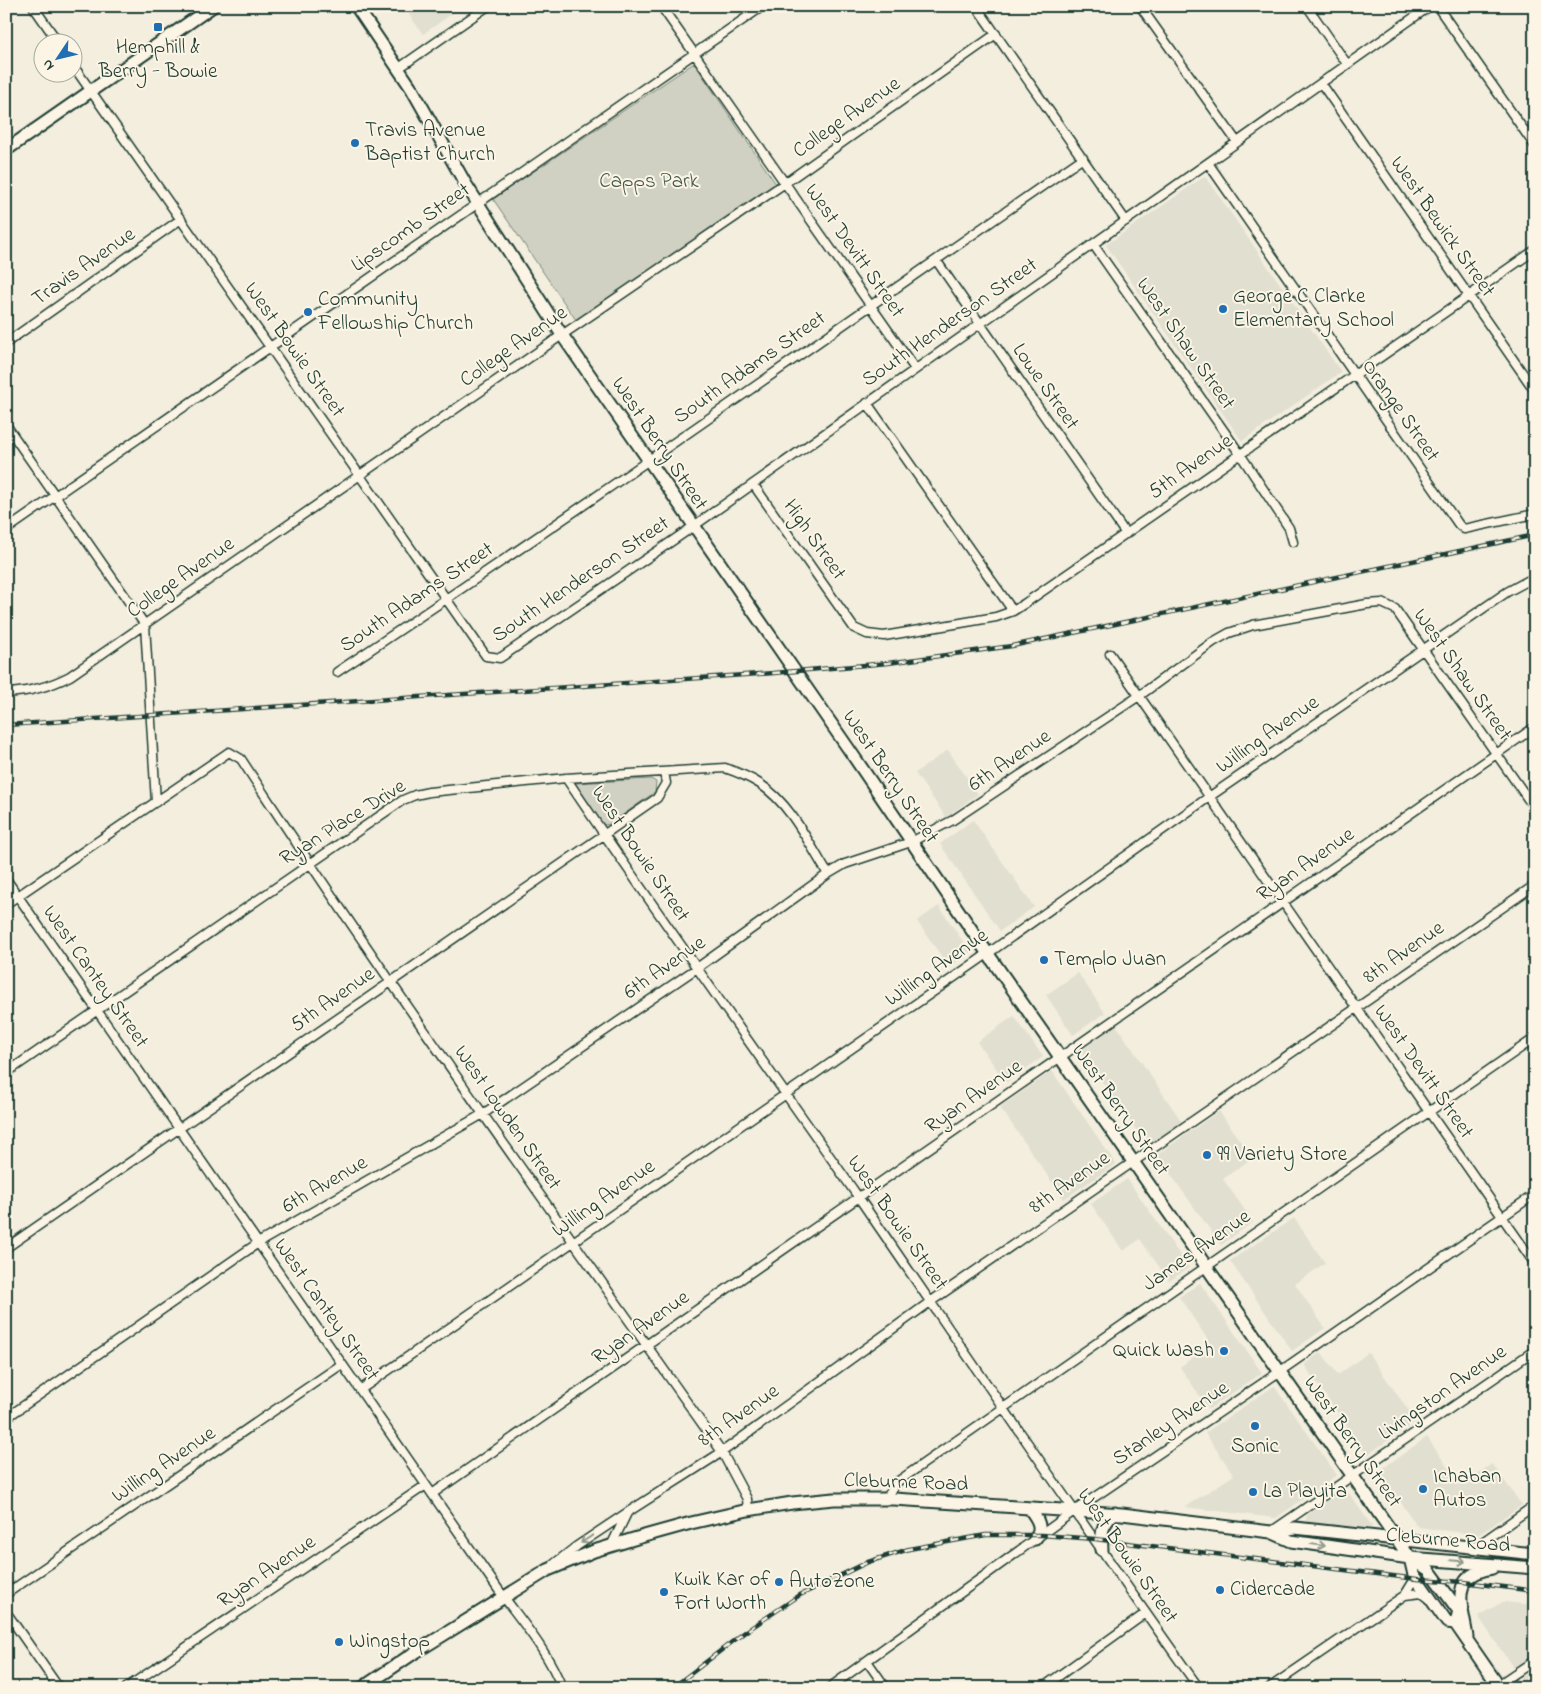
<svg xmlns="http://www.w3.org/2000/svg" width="1541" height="1694" font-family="'Indie Flower',sans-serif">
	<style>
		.built { fill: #e1dfd0 }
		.green { fill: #d0d1c2; stroke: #78877b }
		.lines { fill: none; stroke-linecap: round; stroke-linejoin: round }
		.street-casing { stroke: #1f3d34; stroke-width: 11 }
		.secondary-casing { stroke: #1f3d34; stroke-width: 15 }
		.street { stroke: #fcf5e5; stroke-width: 8 }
		.secondary { stroke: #fcf5e5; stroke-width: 11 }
		.rail-casing { stroke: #1f3d34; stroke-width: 4.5 }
		.rail { stroke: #fcf5e5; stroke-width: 2.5; stroke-dasharray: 8; stroke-linecap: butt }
		.oneway { stroke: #8e998c }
		.poi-dot { fill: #1f6fb2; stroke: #fcf5e5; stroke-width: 2 }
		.labels { text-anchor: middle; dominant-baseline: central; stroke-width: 4; stroke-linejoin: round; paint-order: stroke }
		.poi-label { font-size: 21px; fill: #1f3d34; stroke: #fcf5e5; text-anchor: start }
		.street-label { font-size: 21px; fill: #1f3d34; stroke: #fcf5e5 }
		.park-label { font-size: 21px; fill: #425b50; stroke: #fcf5e5 }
	</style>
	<rect width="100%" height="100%" fill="#f3eede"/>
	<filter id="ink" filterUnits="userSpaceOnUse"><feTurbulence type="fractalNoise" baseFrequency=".02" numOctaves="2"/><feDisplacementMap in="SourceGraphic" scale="10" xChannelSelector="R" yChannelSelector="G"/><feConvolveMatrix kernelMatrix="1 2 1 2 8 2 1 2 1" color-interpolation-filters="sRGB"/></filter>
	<g filter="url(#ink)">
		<path class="built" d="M403,6H463L423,34Z
			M1205,176L1341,372L1242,441L1106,245Z
			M948,750L978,794L946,817L915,773Z
			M973,820L1034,907L1000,931L940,844Z
			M939,906L970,952L949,967L917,921Z
			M1078,973L1105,1013L1073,1035L1046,995Z
			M1014,1016L1043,1057L1006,1082L977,1042Z
			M1116,1025L1182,1122L1150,1144L1145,1142L1082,1054V1050Z
			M1052,1071L1116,1164L1064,1199L1000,1107Z
			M1219,1111L1252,1158L1223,1179L1253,1222L1221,1245L1157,1155Z
			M1127,1179L1189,1268L1169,1281L1140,1239L1123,1251L1091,1204Z
			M1294,1218L1325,1263L1295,1284L1325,1328L1292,1351L1230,1261Z
			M1200,1283L1262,1373L1209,1409L1180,1367L1211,1344L1179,1297Z
			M1321,1352L1338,1375L1368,1353L1416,1421L1367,1455L1305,1366V1364Z
			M1274,1386L1337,1475L1276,1518L1185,1507L1234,1475L1205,1433Z
			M1427,1437L1460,1485L1492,1464L1522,1505L1478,1535L1418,1527L1379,1471Z
			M1342,1491L1348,1492L1372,1526L1369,1528L1308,1523L1306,1520L1307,1515Z
			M1503,1602L1535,1605V1688H1527L1478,1616Z"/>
		<path class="green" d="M694,63L776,184L576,320L493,199Z
			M651,779L656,782L655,792L610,824L605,825L602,823L575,783Z"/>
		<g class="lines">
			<g class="street-casing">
				<path id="street" d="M33,6L58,42
					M661,6L915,369
					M976,6L1126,221
					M1140,6L1237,142
					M1307,6L1347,64
					M1437,6L1535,146
					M72,64L486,656L500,658L681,535L1430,6
					M399,68L488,6
					M1321,83L1535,391
					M1208,163L1459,525L1464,529L1535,514
					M1093,244L1240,454L1289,528L1293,542
					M936,260L1126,534
					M6,343L181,219
					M867,403L1013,611
					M6,425L145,625L156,802
					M753,484L854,628L867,634L884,636L996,617L1013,611L1024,604L1535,250
					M6,530L763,6
					M1110,654L1535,1264
					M337,672C589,505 834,330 1083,158
					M6,693C28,692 51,686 70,676L562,335L785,183L996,34
					M566,778C661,920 761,1058 859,1198C972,1362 1083,1526 1199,1688
					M6,879L498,1589C521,1621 548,1651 562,1688
					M6,904L229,752L241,759C395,995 560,1222 722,1452L747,1499L748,1510
					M6,1073L403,800L415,795L429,792L566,778L725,768C737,772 749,777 760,784C791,804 809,844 828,874
					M6,1248L657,798L666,783L664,772
					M360,1390L976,962L1209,797L1507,592L1535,577
					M6,1418L258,1243L483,1114L697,968L828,874L845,864L911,842L953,820L1139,696L1213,642L1229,633L1253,625L1367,604L1382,603L1395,609L1535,809
					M432,1494L1535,727
					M886,1499L897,1482L1535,1038
					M1275,1529L1535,1350
					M611,1546L627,1513
					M1474,1548L1535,1505
					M554,1564L577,1546L628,1512L722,1452L930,1302L1535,885
					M6,1594L342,1364
					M1405,1595L1421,1593L1429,1599
					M6,1612L59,1688
					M867,1661L886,1688
					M1495,1687L1535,1660
					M126,1688L426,1485
					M829,1688L1074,1511L1279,1372L1535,1194
					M1042,1688L1146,1613
					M1269,1688L1405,1595L1413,1582L1414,1575"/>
			</g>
			<g class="secondary-casing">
				<path id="secondary" d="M356,6L412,89L465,183L562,335L848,748L988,954L1410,1558L1414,1575L1447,1622L1455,1623L1500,1688
					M6,150L213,6
					M1029,1508C1037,1518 1044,1528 1035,1539
					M1271,1532L1291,1541L1410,1558L1535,1568
					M1102,1550C1101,1534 1101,1524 1115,1513
					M1414,1560L1429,1570L1459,1611L1457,1618
					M1467,1637C1462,1604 1448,1576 1492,1568
					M362,1688L411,1655L548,1570L594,1551L637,1538L691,1523L748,1510L792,1503L834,1499H894L1122,1514L1271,1532L1295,1528L1535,1554"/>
			</g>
			<use href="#street" class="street"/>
			<use href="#secondary" class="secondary"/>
			<g class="rail-casing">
				<path id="rail" d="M6,725L774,673L888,663L1012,646L1535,535
					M672,1688L745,1632L800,1595L868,1562L909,1549L986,1535H1042L1095,1539L1417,1579L1464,1582L1535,1591"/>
			</g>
			<use href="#rail" class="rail"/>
		</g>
		<defs><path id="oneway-shaft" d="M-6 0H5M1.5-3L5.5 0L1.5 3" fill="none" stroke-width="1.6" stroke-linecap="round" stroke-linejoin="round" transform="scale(1.25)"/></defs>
		<g class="oneway">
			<use href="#oneway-shaft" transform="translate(587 1539) rotate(146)"/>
			<use href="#oneway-shaft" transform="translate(1318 1545) rotate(8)"/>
			<use href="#oneway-shaft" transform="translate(1458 1561) rotate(5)"/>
		</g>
	</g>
	<g class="poi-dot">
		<rect x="153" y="22" width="10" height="10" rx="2.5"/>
		<circle cx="355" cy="143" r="5"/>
		<circle cx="1223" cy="309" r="5"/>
		<circle cx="308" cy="312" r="5"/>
		<circle cx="1044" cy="960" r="5"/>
		<circle cx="1207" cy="1155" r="5"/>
		<circle cx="1224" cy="1351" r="5"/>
		<circle cx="1255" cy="1426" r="5"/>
		<circle cx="1423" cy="1489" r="5"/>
		<circle cx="1253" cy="1492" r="5"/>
		<circle cx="779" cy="1582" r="5"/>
		<circle cx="1220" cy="1590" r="5"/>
		<circle cx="664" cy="1592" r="5"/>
		<circle cx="339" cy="1642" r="5"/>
	</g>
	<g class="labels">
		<g class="poi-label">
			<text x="158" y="48" text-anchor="middle">Hemphill &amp;<tspan x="158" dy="24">Berry - Bowie</tspan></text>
			<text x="365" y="131">Travis Avenue<tspan x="365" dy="24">Baptist Church</tspan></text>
			<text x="1233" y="297">George C Clarke<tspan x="1233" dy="24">Elementary School</tspan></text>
			<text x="318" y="300">Community<tspan x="318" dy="24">Fellowship Church</tspan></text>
			<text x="1054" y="960">Templo Juan</text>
			<text x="1217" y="1155">99 Variety Store</text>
			<text x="1214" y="1351" text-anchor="end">Quick Wash</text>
			<text x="1255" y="1447" text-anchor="middle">Sonic</text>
			<text x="1433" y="1477">Ichaban<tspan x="1433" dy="24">Autos</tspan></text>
			<text x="1263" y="1492">La Playita</text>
			<text x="674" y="1580">Kwik Kar of<tspan x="674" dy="24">Fort Worth</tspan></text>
			<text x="789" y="1582">AutoZone</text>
			<text x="1230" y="1590">Cidercade</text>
			<text x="349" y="1642">Wingstop</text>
		</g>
		<g class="street-label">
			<text transform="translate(847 118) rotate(-35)">College Avenue</text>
			<text transform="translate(1442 227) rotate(55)">West Bewick Street</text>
			<text transform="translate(411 228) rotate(-35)">Lipscomb Street</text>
			<text transform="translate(854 251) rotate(55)">West Devitt Street</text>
			<text transform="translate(84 267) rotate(-35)">Travis Avenue</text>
			<text transform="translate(950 323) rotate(-35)">South Henderson Street</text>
			<text transform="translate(1185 344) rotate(55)">West Shaw Street</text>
			<text transform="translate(514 347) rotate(-35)">College Avenue</text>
			<text transform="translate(294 350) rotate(55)">West Bowie Street</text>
			<text transform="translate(750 368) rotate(-35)">South Adams Street</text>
			<text transform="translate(1045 387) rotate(55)">Lowe Street</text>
			<text transform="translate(1400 411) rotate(55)">Orange Street</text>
			<text transform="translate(659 444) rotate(56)">West Berry Street</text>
			<text transform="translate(1191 467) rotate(-35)">5th Avenue</text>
			<text transform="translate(814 540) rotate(55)">High Street</text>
			<text transform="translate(181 578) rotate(-35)">College Avenue</text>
			<text transform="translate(581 580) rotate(-34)">South Henderson Street</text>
			<text transform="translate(417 598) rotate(-34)">South Adams Street</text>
			<text transform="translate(1462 675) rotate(55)">West Shaw Street</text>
			<text transform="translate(1268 735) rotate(-35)">Willing Avenue</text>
			<text transform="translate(1010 761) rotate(-34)">6th Avenue</text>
			<text transform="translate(890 777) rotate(56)">West Berry Street</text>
			<text transform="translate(343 823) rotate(-32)">Ryan Place Drive</text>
			<text transform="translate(640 854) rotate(56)">West Bowie Street</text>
			<text transform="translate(1306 865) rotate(-35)">Ryan Avenue</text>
			<text transform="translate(1404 953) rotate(-35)">8th Avenue</text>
			<text transform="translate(665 968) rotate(-35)">6th Avenue</text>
			<text transform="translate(937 968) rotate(-35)">Willing Avenue</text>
			<text transform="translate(95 977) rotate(55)">West Cantey Street</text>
			<text transform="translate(333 1000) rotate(-35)">5th Avenue</text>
			<text transform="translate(1423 1072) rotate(55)">West Devitt Street</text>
			<text transform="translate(974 1097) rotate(-35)">Ryan Avenue</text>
			<text transform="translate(1120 1110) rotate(55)">West Berry Street</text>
			<text transform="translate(507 1118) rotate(55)">West Lowden Street</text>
			<text transform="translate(1070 1183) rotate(-35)">8th Avenue</text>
			<text transform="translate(325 1185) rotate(-30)">6th Avenue</text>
			<text transform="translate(604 1199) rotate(-35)">Willing Avenue</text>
			<text transform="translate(897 1223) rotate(55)">West Bowie Street</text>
			<text transform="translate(1197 1251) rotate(-35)">James Avenue</text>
			<text transform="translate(326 1310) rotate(55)">West Cantey Street</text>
			<text transform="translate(641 1328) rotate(-35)">Ryan Avenue</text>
			<text transform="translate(1443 1393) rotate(-35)">Livingston Avenue</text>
			<text transform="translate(739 1416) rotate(-35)">8th Avenue</text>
			<text transform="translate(1171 1424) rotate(-34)">Stanley Avenue</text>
			<text transform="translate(1352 1442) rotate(55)">West Berry Street</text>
			<text transform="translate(164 1465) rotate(-34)">Willing Avenue</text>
			<text transform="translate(906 1483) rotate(2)">Cleburne Road</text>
			<text transform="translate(1448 1541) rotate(5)">Cleburne Road</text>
			<text transform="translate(1127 1556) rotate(55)">West Bowie Street</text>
			<text transform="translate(267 1572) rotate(-34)">Ryan Avenue</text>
		</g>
		<g class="park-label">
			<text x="649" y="182">Capps Park</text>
		</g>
	</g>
	<rect width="1541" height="1694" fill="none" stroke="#fcf5e5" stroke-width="25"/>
	<rect x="12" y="12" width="1516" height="1669" fill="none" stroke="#1f3d34" stroke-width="2" filter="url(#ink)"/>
	<g transform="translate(58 58) rotate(235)"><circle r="24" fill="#fcf5e5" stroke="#a4ab9e"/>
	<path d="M0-4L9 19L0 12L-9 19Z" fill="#1f6fb2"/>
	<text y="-8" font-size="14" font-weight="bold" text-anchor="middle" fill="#1f3d34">N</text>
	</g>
</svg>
